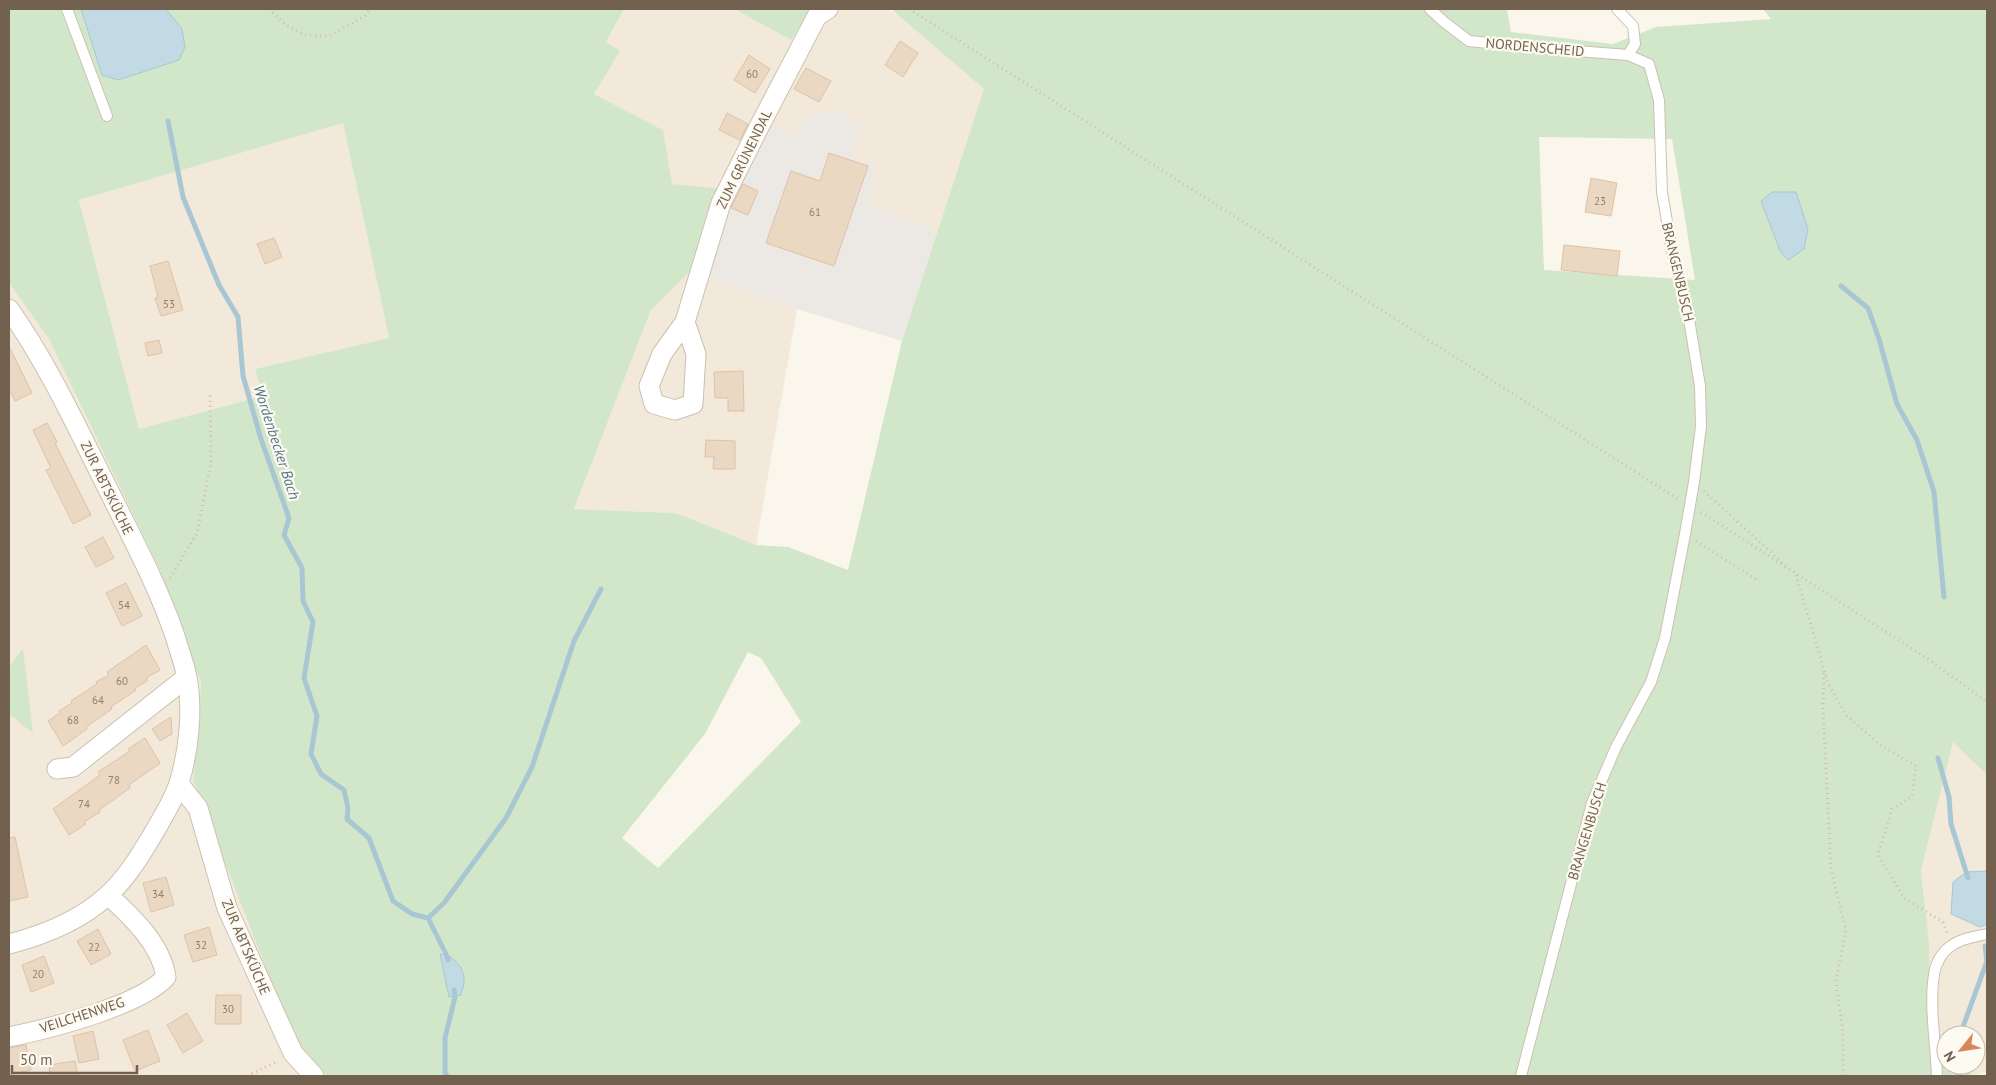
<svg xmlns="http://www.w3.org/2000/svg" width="1996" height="1085" font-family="'PT Sans',sans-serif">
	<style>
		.residential { fill: #f2e9da }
		.industrial { fill: #ece8e3 }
		.green { fill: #d2e7ca; fill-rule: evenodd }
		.water { fill: #c1dae3; stroke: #a8c7d3 }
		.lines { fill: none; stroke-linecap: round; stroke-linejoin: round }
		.stream { stroke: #a8c7d3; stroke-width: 5 }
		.building { fill: #ebd8c3; stroke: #dec2a7 }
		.service-casing { stroke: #ccc0b1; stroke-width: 12 }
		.minor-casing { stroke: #ccc0b1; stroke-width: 21 }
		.path { stroke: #d2bda8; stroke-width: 3; stroke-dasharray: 1 4; stroke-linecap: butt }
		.service { stroke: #fff; stroke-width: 10 }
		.minor { stroke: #fff; stroke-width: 19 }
		.service-bridge-casing { stroke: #ccc0b1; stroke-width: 12; stroke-linecap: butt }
		.service-bridge { stroke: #fff; stroke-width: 10 }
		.labels { text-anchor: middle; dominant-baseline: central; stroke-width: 4.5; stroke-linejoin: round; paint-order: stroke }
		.number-label { font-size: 11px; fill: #917f6d }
		.street-label { font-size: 14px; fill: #736150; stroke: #fdfaf1 }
		.water-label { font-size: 15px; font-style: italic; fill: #4f798a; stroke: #fdfaf1 }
	</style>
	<rect width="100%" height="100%" fill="#fbf6eb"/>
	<path class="residential" d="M624,9H734L791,40L811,9H886L905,19L984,89L939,233L867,202L878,167L852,158L862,129L846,120L849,109L801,137L753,118L749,124L722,189L707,277L797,309L756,545L676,513L574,509L651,310L663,130L594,94L619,51L606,42Z
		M343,123L389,338L256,369L263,396L139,429L79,200Z
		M9,283L49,339L162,575L201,683L193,780L303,1055L328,1076H9Z
		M1953,741L1987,775V1071L1975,1076L1962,1065H1976V1035H1946V1050L1929,1034V942L1921,871Z"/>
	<path class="industrial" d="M850,108L846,120L863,128L852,157L878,167L867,202L939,233L902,341L797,309L707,277L722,189L741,141L753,118L800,136L804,118Z"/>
	<path class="green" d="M9,9H624L606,42L620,51L594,94L663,130L672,184L722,189L693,268L651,310L574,509L676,513L756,545L788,547L848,570L902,341L984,89L891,9H1507L1511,32L1613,44L1656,27L1771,19L1763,9H1987V775L1953,742L1921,871L1929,942V1034L1946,1050V1065H1962L1974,1076H328L303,1055L294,1040L193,780L201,683L162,575L49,339L9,283ZM343,123L389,338L255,369L263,396L139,429L79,200ZM1539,137L1672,139L1695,280L1544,270ZM748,652L761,658L801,722L658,868L622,838L705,734Z
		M734,9H811L791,40Z
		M23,648L33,733L9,714V667Z"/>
	<path class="water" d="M81,9H166L182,29L185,47L179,60L118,80L102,75Z
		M1772,192H1796L1808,229L1804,249L1788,260L1780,251L1761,201Z
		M1987,871V924L1980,927L1951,914L1953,882L1966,872Z
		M440,954C452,954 463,966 464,978C465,983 462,990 461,995L449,997Z"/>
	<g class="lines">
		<path class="stream" d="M168,121L183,197L219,285L238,317L243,376L261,439L289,518L284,535L302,568L303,601L313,622L304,678L317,716L311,754L321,774L344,790L348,808L347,819L369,838L393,901L412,914L428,918L446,954L448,960
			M1841,286L1868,308L1879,339L1897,404L1917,440L1934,492L1944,597
			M1938,758L1949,797L1951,824L1968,878
			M428,918L444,903L506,818L532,767L574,641L601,589
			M1960,1035L1987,961L1985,946
			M1959,1065V1076
			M447,1076L445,1072V1038L455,997L454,990"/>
	</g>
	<path class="building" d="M900,41L918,53L903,77L885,65Z
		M749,55L770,69L755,93L734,80Z
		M806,68L831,81L819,102L794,89Z
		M727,113L748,124L740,140L719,130Z
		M829,153L868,166L834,266L766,243L791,171L820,181Z
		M1591,178L1617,183L1611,216L1585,212Z
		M743,184L758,191L748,215L731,208Z
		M274,238L282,257L265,264L257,244Z
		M1564,245L1620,251L1617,276L1561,270Z
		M168,261L183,310L161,316L155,298L158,297L150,266Z
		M159,340L162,353L148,356L145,343Z
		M9,346L32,393L15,401L9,389Z
		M743,371L744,411H728V398H715L714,372Z
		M47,423L57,442L55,443L91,515L73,524L46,470L51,468L33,430Z
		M706,440L735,441V469H713L714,457H705Z
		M103,537L114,558L96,567L85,547Z
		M126,583L142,616L122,626L106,593Z
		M146,645L160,670L146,678L148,680L135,688L136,690L111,707L112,709L86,727L87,729L63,746L48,721L60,713L59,711L72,703L71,701L97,684L96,682L109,675L107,672Z
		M171,717L172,734L160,741L152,729Z
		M145,738L160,763L129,785L130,788L99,810L100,812L84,822L86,824L69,835L53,809L100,775L98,772L130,751L128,749Z
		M15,837L28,897L9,901V838Z
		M166,877L174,905L151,912L143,883Z
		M209,927L217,955L193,962L184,935Z
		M98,929L111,954L91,965L77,941Z
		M44,956L54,983L31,992L22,965Z
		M216,995H241V1024H215Z
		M187,1013L203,1041L183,1053L167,1025Z
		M148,1030L160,1061L135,1071L123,1040Z
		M93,1031L99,1059L79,1063L73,1036Z
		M26,1045L31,1070L9,1075V1048Z
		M75,1061L78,1076H50L49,1065Z"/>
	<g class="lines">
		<g class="service-casing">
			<path id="service" d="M67,9L107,116
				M1430,9L1444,22L1469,41L1538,48L1628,55L1649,64L1659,100L1662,192L1672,251L1687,307L1700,386L1701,426L1694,482
				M1617,9L1633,26L1635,44L1628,55
				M1521,1076L1592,803L1616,747L1651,682L1665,638L1685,534
				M1937,1076C1936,1047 1929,1003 1934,975C1935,964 1942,952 1951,946C1961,938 1975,937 1987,934"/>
		</g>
		<g class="minor-casing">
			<path id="minor" d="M9,309C50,367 78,430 110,493C133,540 158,586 175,636C179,650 184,663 187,677C193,710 189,750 179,783C175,797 166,811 159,824C144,849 129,876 108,895C80,921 44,935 9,944
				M685,322L696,354L693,404L675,410L654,404L649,386L662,354L685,322L721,203L760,125L817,16L828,9
				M57,769L73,767L187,677
				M179,784L198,808L227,908L293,1053L314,1076
				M9,1037C48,1029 140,1006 166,977C161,944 132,917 108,895"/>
		</g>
		<path class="path" d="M269,9L286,25L305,35L329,36L365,16L369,9
			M909,9L1678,499
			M1704,491L1788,568
			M1701,512L1931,661L1987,702
			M1696,541L1757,580
			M1796,575L1828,683L1846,715L1879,744L1916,766L1912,797L1892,809L1878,855L1904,898L1943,922L1948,935
			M170,578L197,533L211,462L210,393
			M1824,673L1823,709L1831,870L1846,930L1836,982L1843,1033V1076
			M247,1076L278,1061"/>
		<use href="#service" class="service"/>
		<use href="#minor" class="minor"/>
		<g class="service-bridge-casing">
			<path id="service-bridge" d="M1685,534L1694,482"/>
		</g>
		<use href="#service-bridge" class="service-bridge"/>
	</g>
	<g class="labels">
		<g class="number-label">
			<text x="752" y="74">60</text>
			<text x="1600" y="201">23</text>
			<text x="815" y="212">61</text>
			<text x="169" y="304">53</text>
			<text x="124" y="605">54</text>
			<text x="122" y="681">60</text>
			<text x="98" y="700">64</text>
			<text x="73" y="720">68</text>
			<text x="114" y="780">78</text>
			<text x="84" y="804">74</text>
			<text x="158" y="894">34</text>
			<text x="201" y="945">32</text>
			<text x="94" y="947">22</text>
			<text x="38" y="974">20</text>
			<text x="228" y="1009">30</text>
		</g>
		<g class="street-label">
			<text transform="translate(1535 47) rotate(5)">NORDENSCHEID</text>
			<text transform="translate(744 159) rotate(-64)">ZUM GRÜNENDAL</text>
			<text transform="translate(1678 272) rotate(77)">BRANGENBUSCH</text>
			<text transform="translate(107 488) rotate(64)">ZUR ABTSKÜCHE</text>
			<text transform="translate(1587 831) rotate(-73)">BRANGENBUSCH</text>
			<text transform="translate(246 947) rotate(67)">ZUR ABTSKÜCHE</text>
			<text transform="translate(82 1015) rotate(-18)">VEILCHENWEG</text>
		</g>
		<g class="water-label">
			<text transform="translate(277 442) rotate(72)">Wordenbecker Bach</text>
		</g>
	</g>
	<rect width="1996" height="1085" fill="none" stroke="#736150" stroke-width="20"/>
	<g transform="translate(1961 1050) rotate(240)"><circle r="24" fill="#fdfaf1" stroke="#c6bdb1"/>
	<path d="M0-4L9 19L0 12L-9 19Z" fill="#d7875d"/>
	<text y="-8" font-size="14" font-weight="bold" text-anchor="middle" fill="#736150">N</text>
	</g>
	<path d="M12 1065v8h125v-8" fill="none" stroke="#736150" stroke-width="2.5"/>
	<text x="20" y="1065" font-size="15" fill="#736150" stroke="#fdfaf1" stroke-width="4" paint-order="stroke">50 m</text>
</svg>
